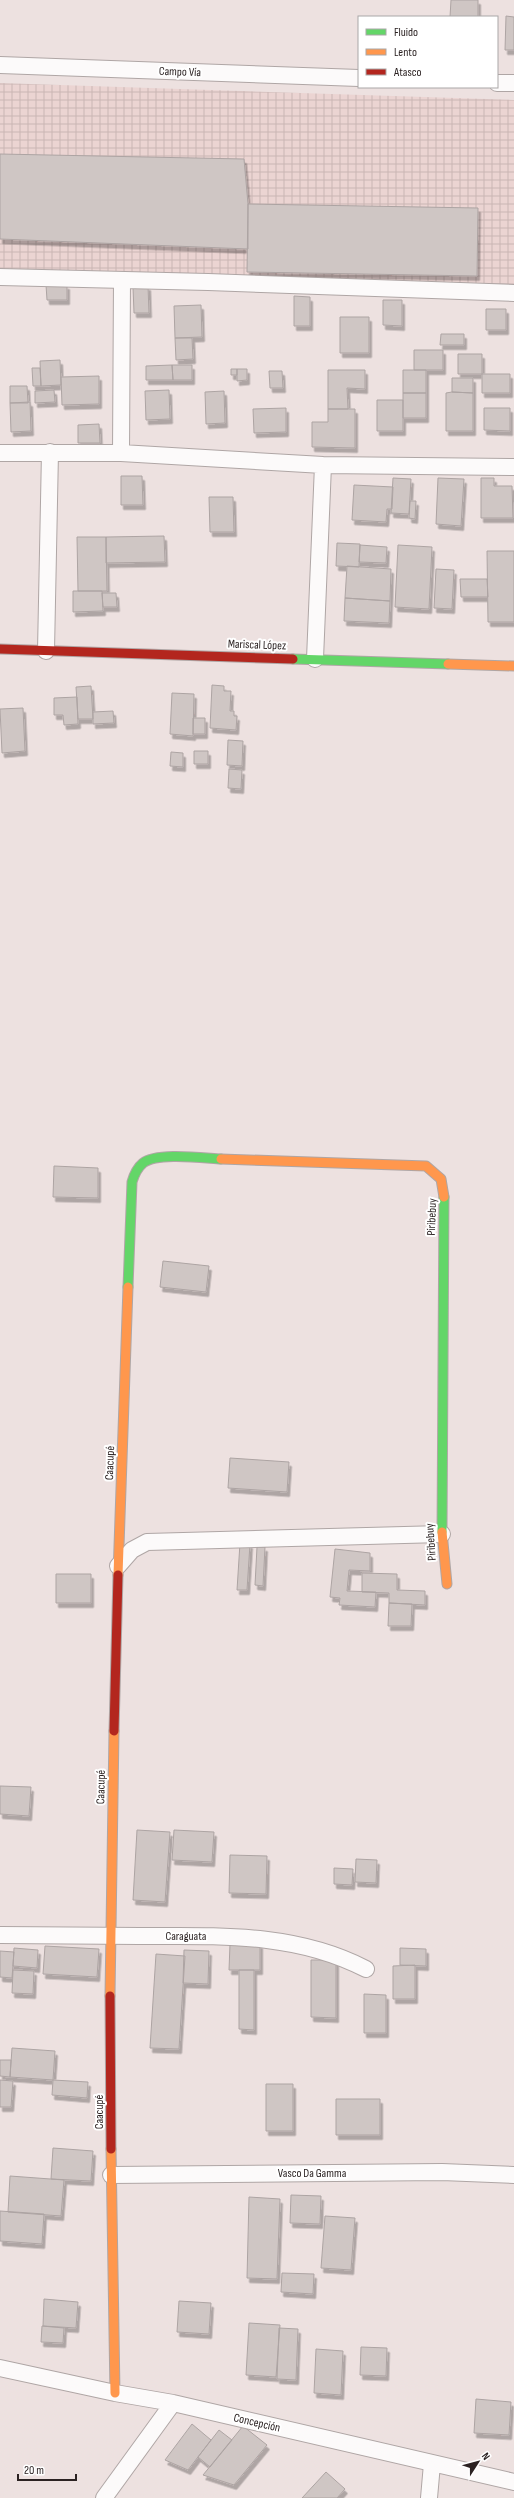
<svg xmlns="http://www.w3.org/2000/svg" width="514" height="2498" font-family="'Sofia Sans Condensed',sans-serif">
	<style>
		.industrial { fill: url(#industrial-grid) }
		.building { fill: #cfc6c4; stroke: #ada4a3; filter: url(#shadow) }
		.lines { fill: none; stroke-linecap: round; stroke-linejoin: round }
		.street-casing { stroke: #afa6a5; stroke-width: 18 }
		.fast-casing { stroke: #afa6a5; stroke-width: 11 }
		.slow-casing { stroke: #afa6a5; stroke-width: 11 }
		.jam-casing { stroke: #afa6a5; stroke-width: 11 }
		.street { stroke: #fcfafa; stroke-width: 16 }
		.fast { stroke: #63d668; stroke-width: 9 }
		.slow { stroke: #ff974d; stroke-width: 9 }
		.jam { stroke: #b3261e; stroke-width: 9 }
		.labels { text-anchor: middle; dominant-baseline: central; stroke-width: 4; stroke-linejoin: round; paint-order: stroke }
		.street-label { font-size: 12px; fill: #2b2222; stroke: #fff }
	</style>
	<defs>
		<pattern id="industrial-grid" width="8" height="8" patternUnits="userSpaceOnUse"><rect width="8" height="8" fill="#ebd4d2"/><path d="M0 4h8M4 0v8" fill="none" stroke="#cab6b4"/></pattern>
		<filter id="shadow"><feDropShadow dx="2.5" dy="4.5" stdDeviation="0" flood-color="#0004"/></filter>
	</defs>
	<rect width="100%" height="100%" fill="#ede1e0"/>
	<path class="industrial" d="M0,83L514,100V293L0,275Z"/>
	<path class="building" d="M451,0H478V17H450Z
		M506,16L514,17V50H505Z
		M0,154L244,159L248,204V249L0,239Z
		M248,204L478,208L477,276L247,272Z
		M46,285H67V300H47Z
		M148,286L149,313H134L133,287Z
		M294,296L310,297V326H294Z
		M383,300H402V326L383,325Z
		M201,305L202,337L175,338L174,306Z
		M486,309H506V330H486Z
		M340,317H369V353H340Z
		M441,334H464V345H440Z
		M175,338H192L193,359L176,360Z
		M414,350H443V370H414Z
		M458,354H482V374H458Z
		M60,360L61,385L41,386L40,361Z
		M172,365L173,380H146V366Z
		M172,365H192V380H173Z
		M32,368H40L41,386H33Z
		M231,369H237V375H231Z
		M237,369H247V380L237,381Z
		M328,370H365V389L347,388L348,409H328Z
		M403,370H426V393H403Z
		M269,371H282L283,388H270Z
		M482,374H510V393H482Z
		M99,376V404L62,405L61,377Z
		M452,378H473V393L452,392Z
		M10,386H27L28,403H10Z
		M54,390L55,402L35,403V391Z
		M169,390L170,419L146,420L145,391Z
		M224,391L225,423L206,424L205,392Z
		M452,392L473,393V431H446V393Z
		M403,393H426V418H403Z
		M377,400H403V431H377Z
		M30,402L31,431L11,432L10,403Z
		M286,408V432L254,433L253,409Z
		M484,408H510V431L484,430Z
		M328,409H355V448L312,447V422H328Z
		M99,424L100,443H78V425Z
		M121,476H142L143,505H121Z
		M393,478L411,479L409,514L391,513Z
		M438,478L464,479L461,526L436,524Z
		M481,478H494V486H512L513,518H481Z
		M354,485L393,487L392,509H387L386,522L352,520Z
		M209,497H233L234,532H210Z
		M410,501H416L415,519L409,518Z
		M164,536L165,562L106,563V537Z
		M77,537H106L107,591H78Z
		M337,543L360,544L359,567L336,566Z
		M360,545L387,547L386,563L359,562Z
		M398,545L432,547L429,609L395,607Z
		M487,551H514V622H488Z
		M347,566L391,569L390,601L345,598Z
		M436,569L454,570L452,609L434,608Z
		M460,579H487L488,597H461Z
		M73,591H102L103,611L73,612Z
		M102,593H116L117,607H103Z
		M345,598L390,601L389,623L344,621Z
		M212,685L224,686V691H231L230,711H234V716H237L236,730L210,728Z
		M91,686L93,719H78L76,687Z
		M172,693L194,694L193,736L170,734Z
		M77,697L78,724L64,725L63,715H54V698Z
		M23,708L25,751L2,753L0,709Z
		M113,711L114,723L93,724V712Z
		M193,718H205V734H193Z
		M228,740L243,741L242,766L227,765Z
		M194,751H208V764H194Z
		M171,752L183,753V767L170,766Z
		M229,769L242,770L241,789L228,788Z
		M54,1166L98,1168V1198L53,1197Z
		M163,1261L209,1266L206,1292L160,1287Z
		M230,1458L289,1462L287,1492L228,1488Z
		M240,1543L250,1544L247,1590H237Z
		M257,1547H265L263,1586L255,1585Z
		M335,1549L370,1553V1571L349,1570L347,1591L376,1592L375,1607L339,1605L340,1598L330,1597Z
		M362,1573L397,1574V1590L425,1591V1605L389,1603V1593L362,1592Z
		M56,1574H91V1603H56Z
		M389,1603L412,1604L411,1626H388Z
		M0,1786L31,1787L29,1816L0,1814Z
		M137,1830L170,1832L165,1902L133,1900Z
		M174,1830L214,1832L212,1862L172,1860Z
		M230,1855L267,1856L266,1894L229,1893Z
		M356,1859L377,1860L376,1883L355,1882Z
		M334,1868L353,1869L352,1885L334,1884Z
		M230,1944H260V1970H229Z
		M45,1946L99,1949L97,1977L43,1974Z
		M14,1948L38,1950L37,1968L13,1966Z
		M400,1948L426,1949V1966L400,1965Z
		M184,1950L209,1951L208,1984L183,1983Z
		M0,1951L14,1952L12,1978L0,1977Z
		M156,1954L185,1956L179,2049L150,2048Z
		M311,1960H336V2018L311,2017Z
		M415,1965V1999H393V1966Z
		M13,1970L34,1971L33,1994L12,1993Z
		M239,1970H254V2030L239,2029Z
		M364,1994L386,1995V2033H364Z
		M12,2048L55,2051L53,2080L10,2077Z
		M0,2060H11L10,2077L0,2076Z
		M0,2080L13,2081L11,2107H0Z
		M53,2080L88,2082L87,2098L52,2095Z
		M266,2084H293V2131H266Z
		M336,2099H380V2135H336Z
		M53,2148L93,2151L91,2181L51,2179Z
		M10,2176L64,2180L61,2216L8,2212Z
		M291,2195L321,2196L320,2224L290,2223Z
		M249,2197L280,2199L277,2279L247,2278Z
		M0,2211L44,2214L42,2244L0,2241Z
		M325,2216L355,2218L351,2270L321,2268Z
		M282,2273L314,2274L313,2294L281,2292Z
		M44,2299L78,2302L76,2328L43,2326Z
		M179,2301L211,2303L209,2334L177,2332Z
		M249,2323L280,2325L276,2377L246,2375Z
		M42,2326L64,2328L63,2343L41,2342Z
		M279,2328L298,2329L296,2380L277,2379Z
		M361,2347L387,2348L386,2376L360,2375Z
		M316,2349L343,2351L341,2395L314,2393Z
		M476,2399L511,2402L509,2435L474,2433Z
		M192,2424L211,2440L188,2470L165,2460Z
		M243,2426L267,2445L234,2485L203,2475Z
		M219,2430L232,2440L210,2467L198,2457Z
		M326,2472L345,2489L337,2498H302Z"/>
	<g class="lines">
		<g class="street-casing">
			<path id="street" d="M0,65L359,78
				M497,83H514
				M0,277L208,282L514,293
				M0,453H121L323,465L514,467
				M121,453L122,280
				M46,651L50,452
				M315,659L323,465
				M118,1566L132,1550L147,1542L442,1534
				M0,1935C47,1935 93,1936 140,1936C217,1936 295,1932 366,1969
				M111,2175L442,2172L514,2175
				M0,2368L115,2393L173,2403L514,2482
				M104,2498L173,2403
				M429,2498L432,2464"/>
		</g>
		<g class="fast-casing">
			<path id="fast" d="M293,659L448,664
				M128,1287L132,1182C134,1175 137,1168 143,1163C157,1152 203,1158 221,1159
				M442,1532L444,1197"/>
		</g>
		<g class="slow-casing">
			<path id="slow" d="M448,664L514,666
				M221,1159L426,1166L441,1179L444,1197
				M442,1532L447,1584
				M118,1575L128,1287
				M110,1996L114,1731
				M111,2149L115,2393"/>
		</g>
		<g class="jam-casing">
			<path id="jam" d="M0,649L293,659
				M114,1731L118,1575
				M110,1996L111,2149"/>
		</g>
		<use href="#street" class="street"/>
		<use href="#fast" class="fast"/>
		<use href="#slow" class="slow"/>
		<use href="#jam" class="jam"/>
	</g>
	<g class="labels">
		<g class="street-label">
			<text transform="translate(180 72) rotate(2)">Campo Vía</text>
			<text transform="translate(257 645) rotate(2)">Mariscal López</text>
			<text transform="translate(432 1217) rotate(-88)">Piribebuy</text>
			<text transform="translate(110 1463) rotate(-88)">Caacupé</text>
			<text transform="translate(431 1542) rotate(-94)">Piribebuy</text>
			<text transform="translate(101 1787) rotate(-89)">Caacupé</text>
			<text x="186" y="1936">Caraguata</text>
			<text transform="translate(99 2112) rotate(-90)">Caacupé</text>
			<text x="312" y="2173">Vasco Da Gamma</text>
			<text transform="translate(257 2423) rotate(13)">Concepción</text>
		</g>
	</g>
	<rect x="358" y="16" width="140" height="72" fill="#ffffff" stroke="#aaa7a7"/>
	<rect x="366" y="29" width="20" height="6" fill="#63d668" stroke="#aaa7a7"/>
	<text x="394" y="36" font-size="12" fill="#2b2222">Fluido</text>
	<rect x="366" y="49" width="20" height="6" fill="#ff974d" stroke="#aaa7a7"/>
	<text x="394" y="56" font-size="12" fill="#2b2222">Lento</text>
	<rect x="366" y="69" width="20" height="6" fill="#b3261e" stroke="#aaa7a7"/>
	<text x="394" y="76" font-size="12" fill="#2b2222">Atasco</text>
	<g transform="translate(478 2462) rotate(54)" stroke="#ffffff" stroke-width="3" paint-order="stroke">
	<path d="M0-3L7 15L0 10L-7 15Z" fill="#2b2222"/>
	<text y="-6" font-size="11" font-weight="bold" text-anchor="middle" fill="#2b2222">N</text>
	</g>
	<path d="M18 2474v6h58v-6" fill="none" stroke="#2b2222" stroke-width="2"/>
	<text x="24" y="2474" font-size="12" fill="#2b2222" stroke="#ffffff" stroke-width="3" paint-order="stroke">20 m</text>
</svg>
